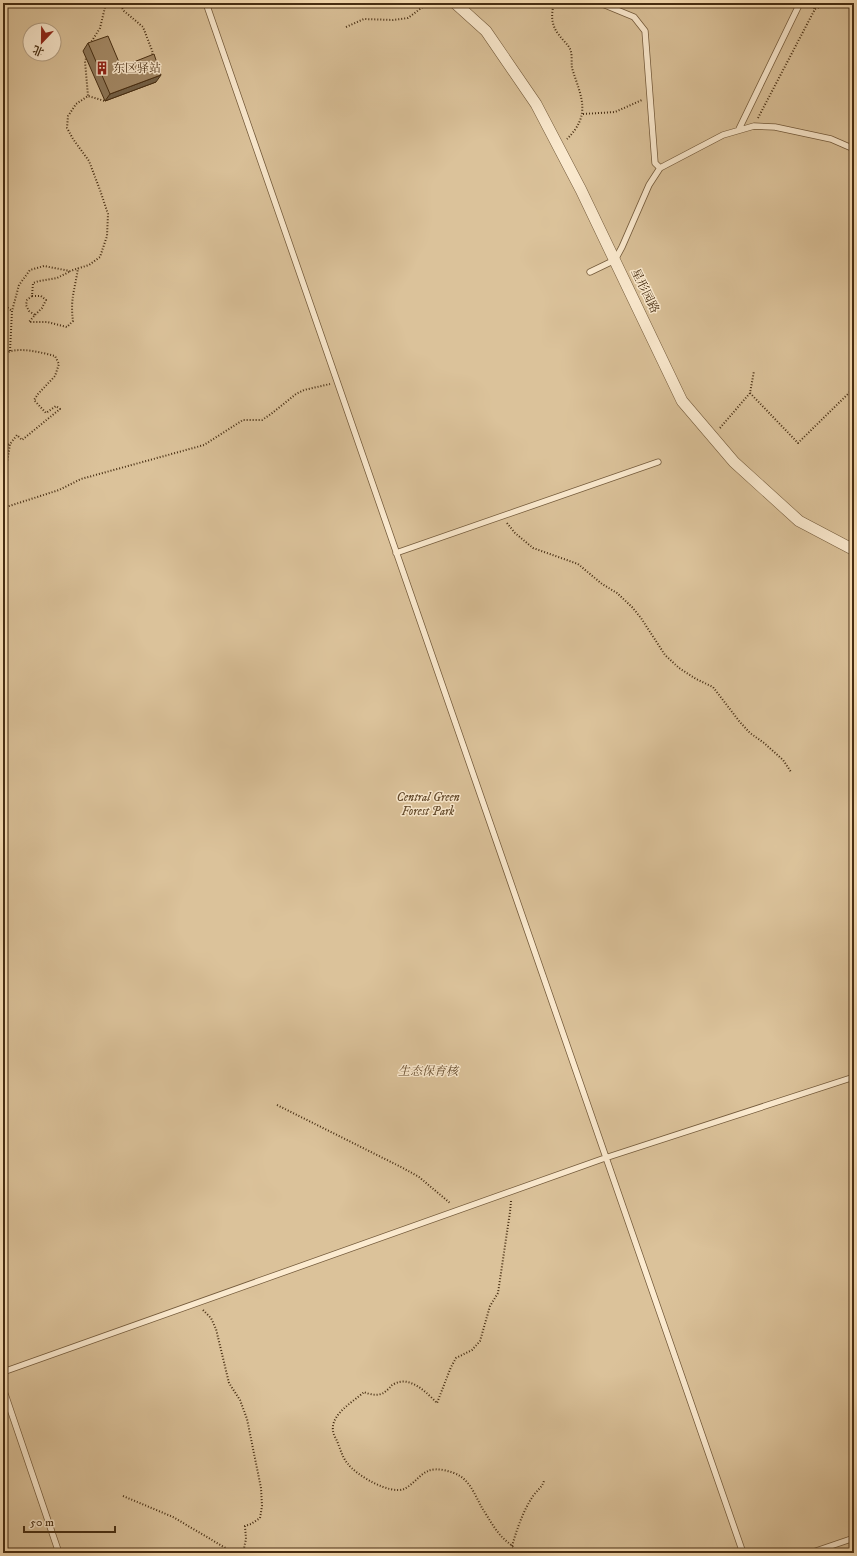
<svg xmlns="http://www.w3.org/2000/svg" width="857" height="1556" font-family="'IM FELL DW Pica','Noto Serif SC',serif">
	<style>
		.green { fill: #dbc29a; stroke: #907856; fill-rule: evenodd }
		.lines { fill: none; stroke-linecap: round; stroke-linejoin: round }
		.service-casing { stroke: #735a3b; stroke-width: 7 }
		.minor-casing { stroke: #735a3b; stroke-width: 12 }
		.path { stroke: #462d12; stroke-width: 2; stroke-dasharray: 1 2; stroke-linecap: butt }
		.service { stroke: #fcebd0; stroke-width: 5.5 }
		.minor { stroke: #fcebd0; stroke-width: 11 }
		.wall { fill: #8d7759; stroke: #462d12 }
		.shaded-wall { fill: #736148; stroke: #462d12 }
		.building { fill: #a48a67; stroke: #462d12 }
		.labels { text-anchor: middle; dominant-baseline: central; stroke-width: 3; stroke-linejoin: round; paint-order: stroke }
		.poi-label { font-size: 12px; fill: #462d12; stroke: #fcebd0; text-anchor: start }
		.street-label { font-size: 12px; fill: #462d12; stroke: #fcebd0 }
		.park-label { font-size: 12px; font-style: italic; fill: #644b2d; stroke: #fcebd0 }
	</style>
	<rect width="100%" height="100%" fill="#fae0b6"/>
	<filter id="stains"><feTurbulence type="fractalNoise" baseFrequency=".005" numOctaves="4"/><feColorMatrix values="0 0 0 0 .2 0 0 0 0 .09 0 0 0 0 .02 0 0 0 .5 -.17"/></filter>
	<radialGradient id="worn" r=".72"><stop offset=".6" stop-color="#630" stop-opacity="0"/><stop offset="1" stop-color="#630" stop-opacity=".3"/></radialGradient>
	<path class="green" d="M3,3H854V1553H3ZM30,30H54V54H30Z"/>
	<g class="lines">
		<g class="service-casing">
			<path id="service" d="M206,3L743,1553
				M600,3L634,17L645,31L655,163L660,168
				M739,129L800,3
				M590,272L615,260L622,247L649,185L660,168L723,135L754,126L775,127L831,139L854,149
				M396,553L658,462
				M3,1372L605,1158L854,1077
				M3,1388L59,1553
				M810,1553L854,1538"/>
		</g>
		<g class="minor-casing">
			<path id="minor" d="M455,3L486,31L536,104L581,190L682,401L734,462L799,521L854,550"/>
		</g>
		<path class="path" d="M119,3L124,11L143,27L153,53L151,57
			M554,3C551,15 551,25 559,35C562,39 566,43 569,47C573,53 571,62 572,68C581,97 592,114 567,139
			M810,3L815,9
			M346,27L364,19L393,20L408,18L428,3
			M90,44L100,28L106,3
			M87,56L85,61L88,96
			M583,114L615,112L642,100
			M758,118L815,9L828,3
			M69,272L57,278L39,281L33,283L32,296L27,300L26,305L29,311L35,315L29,322H47L67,327L73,321C70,299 75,289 78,268
			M32,296H41L46,300L42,308L35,315
			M3,304L12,311
			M10,351L12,311L19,285L30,270L44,266L70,271L89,265L100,257L107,236L108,214L100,190L89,161L73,139L67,128L68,116L76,104L88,96L105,101
			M3,354C18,346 39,352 55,356L59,364L55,376L38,394L34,400L46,413L56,406L60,409L22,440L17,435L10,444L3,447
			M750,393L798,443L854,388
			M720,428L750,393L754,371
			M3,487L10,444
			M3,508L59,490L81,479L204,445L243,420H262L271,414L296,394L304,390L330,384
			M507,523L515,533L533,548L578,564L602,584L617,593L632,607L641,618L665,655L679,668L696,679L713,687L739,721L750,733L764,743L783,760L791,772
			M277,1105L403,1168L419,1177L450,1203
			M511,1201L510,1212L498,1293L490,1306L480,1341L472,1350L456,1358L451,1367L437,1403C427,1393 410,1375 394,1384C391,1385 390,1388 387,1390C381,1397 371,1395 364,1392C352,1403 325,1417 335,1437C340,1446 341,1456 348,1464C356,1475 390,1495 404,1489C413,1485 419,1475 428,1471C436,1467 452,1471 460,1476C471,1483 476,1497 482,1508C488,1517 495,1530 503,1538C508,1543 514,1546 517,1553
			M203,1310L211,1318L216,1329L229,1383L240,1400L247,1419L261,1488L262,1506L260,1518L251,1524L245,1526L246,1539L243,1553
			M123,1496L173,1517L234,1553
			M512,1546C517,1529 523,1511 533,1496C537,1490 543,1487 544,1480"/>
		<use href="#service" class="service"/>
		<use href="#minor" class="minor"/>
	</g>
	<path class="wall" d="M88,43L121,67L156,82L105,101L83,51Z"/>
	<path class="shaded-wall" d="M161,75L156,82L105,101L110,94Z"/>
	<path class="building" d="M108,36L121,67L154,54L161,75L110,94L88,43Z"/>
	<defs>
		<g id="building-bare" transform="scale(1.08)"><path d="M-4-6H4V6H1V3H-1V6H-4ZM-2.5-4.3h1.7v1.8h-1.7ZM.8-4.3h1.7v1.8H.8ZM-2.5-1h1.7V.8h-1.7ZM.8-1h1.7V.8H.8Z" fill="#8f2418" stroke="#fcebd0" stroke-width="2.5" paint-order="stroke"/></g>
	</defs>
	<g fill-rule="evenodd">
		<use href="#building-bare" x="102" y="68"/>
	</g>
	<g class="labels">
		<g class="poi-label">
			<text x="113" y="68">东区驿站</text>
		</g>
		<g class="street-label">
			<text transform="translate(645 291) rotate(64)">星形园路</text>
		</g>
		<g class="park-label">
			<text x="428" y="797">Central Green<tspan x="428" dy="14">Forest Park</tspan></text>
			<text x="428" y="1071">生态保育核</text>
		</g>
	</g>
	<rect width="857" height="1556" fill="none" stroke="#fae0b6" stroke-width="16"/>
	<rect x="4" y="4" width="849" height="1548" fill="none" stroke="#462d12" stroke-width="2"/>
	<rect x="8" y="8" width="841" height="1540" fill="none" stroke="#462d12"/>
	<g transform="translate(42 42) rotate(202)"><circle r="19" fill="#fcebd0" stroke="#b39f84"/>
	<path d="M0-3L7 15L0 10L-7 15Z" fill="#8f2418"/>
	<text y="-6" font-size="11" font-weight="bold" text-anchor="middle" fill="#462d12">北</text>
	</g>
	<path d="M24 1526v6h91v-6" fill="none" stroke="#462d12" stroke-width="2"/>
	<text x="30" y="1526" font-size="12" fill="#462d12" stroke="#fcebd0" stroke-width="3" paint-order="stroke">50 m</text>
	<rect width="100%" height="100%" filter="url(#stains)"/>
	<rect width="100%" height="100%" fill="url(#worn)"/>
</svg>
